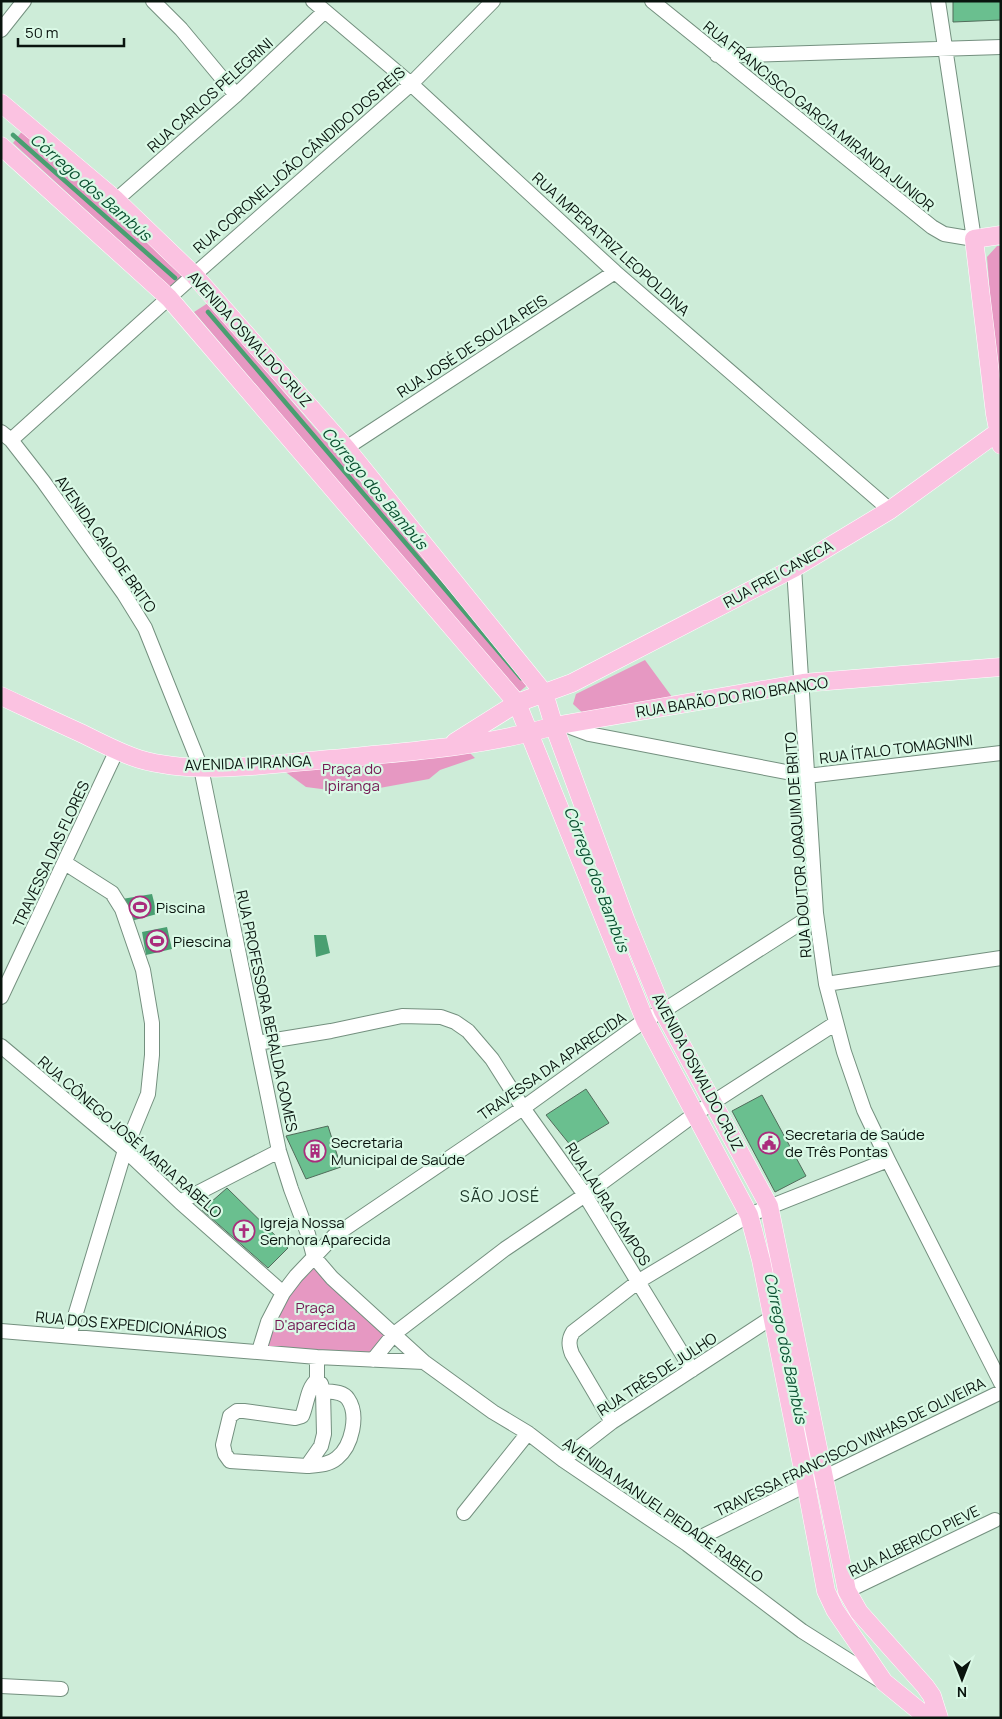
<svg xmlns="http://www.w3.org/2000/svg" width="1002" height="1719" font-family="Manrope,sans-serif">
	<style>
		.green { fill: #e698c2 }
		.water { fill: #499f71 }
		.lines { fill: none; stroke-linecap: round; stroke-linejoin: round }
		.stream { stroke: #499f71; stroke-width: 4.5 }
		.building { fill: #6abf8f; stroke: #516c5b }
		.minor-casing { stroke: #74907f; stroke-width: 16 }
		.major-casing { stroke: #fff; stroke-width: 19 }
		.minor { stroke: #fff; stroke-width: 14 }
		.major { stroke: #fbc2e1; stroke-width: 18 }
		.labels { text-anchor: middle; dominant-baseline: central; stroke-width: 4.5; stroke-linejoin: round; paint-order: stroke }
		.street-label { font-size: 15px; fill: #09140e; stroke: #daf9e6 }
		.park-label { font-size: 15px; fill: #741954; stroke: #daf9e6 }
		.poi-label { font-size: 15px; fill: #09140e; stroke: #daf9e6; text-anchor: start }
		.water-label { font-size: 16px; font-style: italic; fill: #0b5031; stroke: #daf9e6 }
		.neighbourhood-label { font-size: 16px; letter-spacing: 1px; fill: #1b3526; stroke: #daf9e6 }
	</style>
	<rect width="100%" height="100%" fill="#cdecd8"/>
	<path class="green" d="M23,130L187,276L171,288L13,143Z
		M997,246H1001V407L999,406L987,257Z
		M208,303L531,682L518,693L194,312Z
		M645,660L675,701L586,716L573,704L576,694Z
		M470,753L475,758L440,770L429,779L352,793L306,787L276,765Z
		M314,1264L386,1334L371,1355L266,1347L272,1325L286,1295Z"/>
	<path class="water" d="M152,894L157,914L131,921L122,899Z
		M167,927L172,949L146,955L142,932Z
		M314,935H326L330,953L316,957Z"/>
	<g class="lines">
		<path class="stream" d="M13,135L175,278
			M208,312L521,678"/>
	</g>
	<path class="building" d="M953,1H1001V20L953,22Z
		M586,1089L609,1123L571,1146L546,1115Z
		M762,1095L806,1176L775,1192L732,1111Z
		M328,1126L341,1167L306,1179L286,1136Z
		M227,1188L288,1248L268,1268L202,1210Z"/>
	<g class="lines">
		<g class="minor-casing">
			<path id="minor" d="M153,1L181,29L236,95
				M313,1L411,84L615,272L890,510
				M652,1L932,227L944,234L974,239L938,1
				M1,30L24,1
				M717,55H747L1001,47
				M116,200L236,95L324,12
				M1,432L11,440L43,481L124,594L145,628L201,768L279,1151L291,1189L308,1234L314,1257L332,1278L424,1362L493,1412L528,1433L563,1460L687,1544L802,1631L881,1681
				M11,440L194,275L411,84L493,1
				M346,448L615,272
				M794,568L816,913L826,984L844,1052L864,1110L888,1160L1001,1383
				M565,725L589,734L807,776L1001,753
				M65,863L112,893L122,909L143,970L152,1023V1055L148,1094L125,1150L69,1336
				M826,984L1001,958
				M1,997L117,750
				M257,1043L331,1031L402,1016L441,1017L455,1022L468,1031L492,1059L523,1108L585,1195L692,1370
				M1,1046L125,1150L180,1202L283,1293
				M180,1202L279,1151
				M1,1331L317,1357L424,1362
				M259,1351L268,1322L283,1293L296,1276L334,1236L523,1108L645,1020L663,1011L816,913
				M373,1360L394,1334L505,1249L585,1195L695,1114L836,1023
				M317,1380C307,1388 307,1405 302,1416L295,1418L244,1411H237L230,1416L223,1445L225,1454L230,1461L307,1466L321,1446L324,1434L323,1391L321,1384L317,1380V1357
				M612,1422L572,1354C569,1346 568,1340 573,1332L639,1281L749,1215L888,1160
				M563,1460L612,1422L771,1318
				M307,1466C318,1465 329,1465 337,1458C352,1446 359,1415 348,1399C343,1391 331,1392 323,1391
				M464,1513L528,1433
				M687,1544L806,1485L823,1478L1001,1392
				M847,1591L995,1520
				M1,1686L61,1689"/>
		</g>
		<g class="major-casing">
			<path id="major" d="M1,103L116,200L194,275L346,448L544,693L554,726L626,921L663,1011L769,1206L847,1591L859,1612L925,1686L932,1696L939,1718
				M1,146L169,298L517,703L645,1020L749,1215L761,1260L806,1485L826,1591L835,1610L884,1682L928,1718
				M1001,235L974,239L995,414L1001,445
				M1,696C29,709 56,722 83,734C101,743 120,753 139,759C196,776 271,764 330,759C405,752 482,747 554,726L803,683L1001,667
				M455,742L517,703L572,683L794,568L890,510L998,432"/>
		</g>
		<use href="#minor" class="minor"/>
		<use href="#major" class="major"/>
	</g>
	<defs>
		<g id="stadium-ring" transform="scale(1.125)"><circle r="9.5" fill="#daf9e6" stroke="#aa2c7c" stroke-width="1.5"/><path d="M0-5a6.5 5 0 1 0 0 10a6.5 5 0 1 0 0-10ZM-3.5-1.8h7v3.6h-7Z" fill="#aa2c7c"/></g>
		<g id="civic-ring" transform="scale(1.125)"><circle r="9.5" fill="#daf9e6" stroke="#aa2c7c" stroke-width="1.5"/><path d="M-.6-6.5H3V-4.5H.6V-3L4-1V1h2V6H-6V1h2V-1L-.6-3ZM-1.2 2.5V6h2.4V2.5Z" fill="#aa2c7c"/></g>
		<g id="building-ring" transform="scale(1.125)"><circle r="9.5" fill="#daf9e6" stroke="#aa2c7c" stroke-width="1.5"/><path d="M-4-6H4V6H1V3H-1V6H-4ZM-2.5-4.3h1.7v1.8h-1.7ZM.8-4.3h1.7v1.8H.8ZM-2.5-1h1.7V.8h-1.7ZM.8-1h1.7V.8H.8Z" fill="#aa2c7c"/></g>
		<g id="church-ring" transform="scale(1.125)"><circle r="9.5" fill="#daf9e6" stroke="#aa2c7c" stroke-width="1.5"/><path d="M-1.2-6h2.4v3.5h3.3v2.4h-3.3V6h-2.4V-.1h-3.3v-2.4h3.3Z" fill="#aa2c7c"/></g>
	</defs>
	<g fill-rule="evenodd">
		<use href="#stadium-ring" x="140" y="907"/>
		<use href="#stadium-ring" x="157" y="941"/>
		<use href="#civic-ring" x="769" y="1143"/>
		<use href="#building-ring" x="315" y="1151"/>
		<use href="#church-ring" x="244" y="1231"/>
	</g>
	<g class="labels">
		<g class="street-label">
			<text transform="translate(210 95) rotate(-42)">RUA CARLOS PELEGRINI</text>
			<text transform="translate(819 116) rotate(39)">RUA FRANCISCO GARCIA MIRANDA JUNIOR</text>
			<text transform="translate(299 160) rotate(-41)">RUA CORONEL JOÃO CÂNDIDO DOS REIS</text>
			<text transform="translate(611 244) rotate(42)">RUA IMPERATRIZ LEOPOLDINA</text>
			<text transform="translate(250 339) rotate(48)">AVENIDA OSWALDO CRUZ</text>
			<text transform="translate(472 346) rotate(-33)">RUA JOSÉ DE SOUZA REIS</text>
			<text transform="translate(106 544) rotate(55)">AVENIDA CAIO DE BRITO</text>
			<text transform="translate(778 574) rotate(-29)">RUA FREI CANECA</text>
			<text transform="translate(732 697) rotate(-9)">RUA BARÃO DO RIO BRANCO</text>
			<text transform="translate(896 749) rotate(-7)">RUA ÍTALO TOMAGNINI</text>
			<text transform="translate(248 763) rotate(-2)">AVENIDA IPIRANGA</text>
			<text transform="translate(798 845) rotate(-94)">RUA DOUTOR JOAQUIM DE BRITO</text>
			<text transform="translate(51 854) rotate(-65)">TRAVESSA DAS FLORES</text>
			<text transform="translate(267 1011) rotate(78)">RUA PROFESSORA BERALDA GOMES</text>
			<text transform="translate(552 1066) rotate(-35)">TRAVESSA DA APARECIDA</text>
			<text transform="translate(698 1072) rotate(62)">AVENIDA OSWALDO CRUZ</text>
			<text transform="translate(130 1137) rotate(41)">RUA CÔNEGO JOSÉ MARIA RABELO</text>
			<text transform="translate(608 1204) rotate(57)">RUA LAURA CAMPOS</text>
			<text transform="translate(131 1325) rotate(5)">RUA DOS EXPEDICIONÁRIOS</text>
			<text transform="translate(657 1374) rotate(-33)">RUA TRÊS DE JULHO</text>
			<text transform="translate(850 1447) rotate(-26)">TRAVESSA FRANCISCO VINHAS DE OLIVEIRA</text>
			<text transform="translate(663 1510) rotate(35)">AVENIDA MANUEL PIEDADE RABELO</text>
			<text transform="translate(914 1541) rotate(-26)">RUA ALBERICO PIEVE</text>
		</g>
		<g class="park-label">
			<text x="352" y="768">Praça do<tspan x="352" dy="17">Ipiranga</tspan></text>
			<text x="315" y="1307">Praça<tspan x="315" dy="17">D'aparecida</tspan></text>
		</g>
		<g class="poi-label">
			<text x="156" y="907">Piscina</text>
			<text x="173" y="941">Piescina</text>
			<text x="785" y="1134">Secretaria de Saúde<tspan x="785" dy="17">de Três Pontas</tspan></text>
			<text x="331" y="1142">Secretaria<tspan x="331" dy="17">Municipal de Saúde</tspan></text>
			<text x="260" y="1222">Igreja Nossa<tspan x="260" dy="17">Senhora Aparecida</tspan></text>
		</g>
		<g class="water-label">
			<text transform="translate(91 187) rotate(41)">Córrego dos Bambús</text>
			<text transform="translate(375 488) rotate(50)">Córrego dos Bambús</text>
			<text transform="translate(597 879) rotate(69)">Córrego dos Bambús</text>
			<text transform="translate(786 1348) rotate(78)">Córrego dos Bambús</text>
		</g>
		<g class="neighbourhood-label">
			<text x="500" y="1196">SÃO JOSÉ</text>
		</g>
	</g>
	<rect width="1002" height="1719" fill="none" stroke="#09140e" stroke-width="5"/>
	<g transform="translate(962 1679) rotate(180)" stroke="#daf9e6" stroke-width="4" paint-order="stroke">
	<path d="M0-4L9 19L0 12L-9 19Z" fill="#09140e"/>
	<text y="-8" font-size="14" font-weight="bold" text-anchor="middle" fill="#09140e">N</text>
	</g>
	<path d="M18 38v8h106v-8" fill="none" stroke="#09140e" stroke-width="2.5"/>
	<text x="25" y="38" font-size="15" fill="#09140e" stroke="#daf9e6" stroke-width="4" paint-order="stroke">50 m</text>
</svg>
